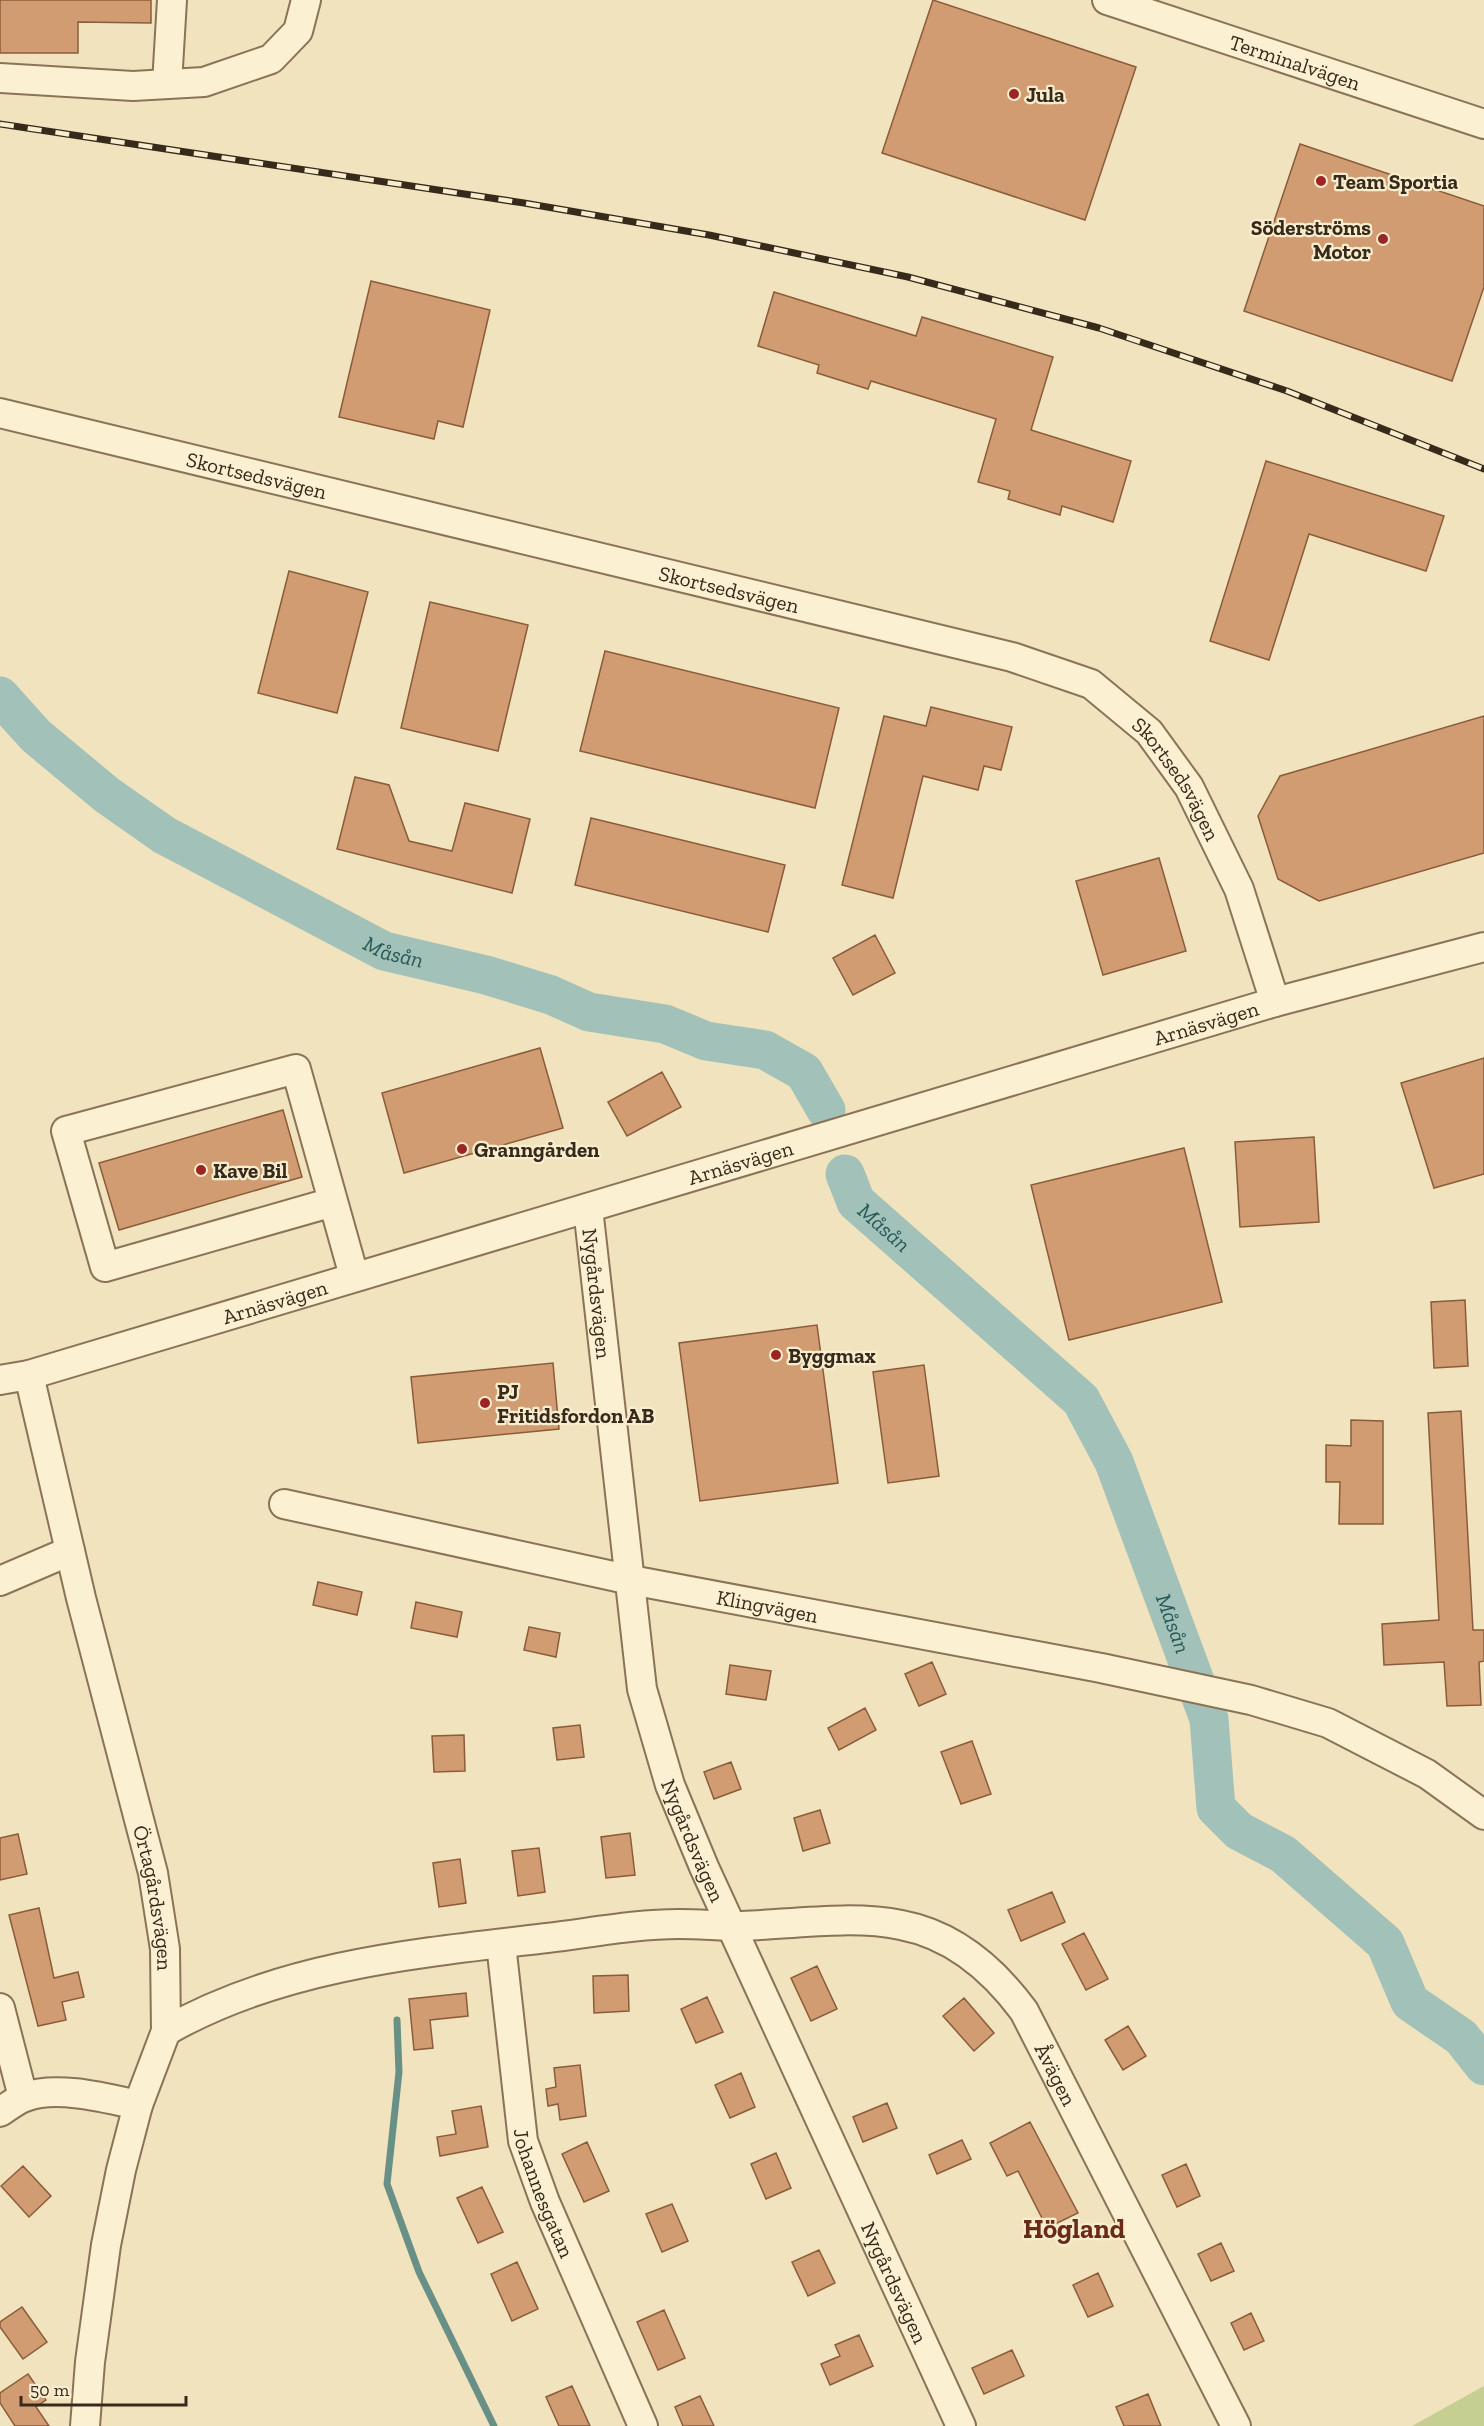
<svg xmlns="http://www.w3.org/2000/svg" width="1484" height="2426" font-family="'Zilla Slab',serif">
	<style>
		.green { fill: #c6cf92 }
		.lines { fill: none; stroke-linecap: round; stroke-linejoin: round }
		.stream { stroke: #699087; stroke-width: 7 }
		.river { stroke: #a2c2b9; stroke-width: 39 }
		.building { fill: #d19c71; stroke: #8b5c3a; stroke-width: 1.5 }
		.minor-casing { stroke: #8a7356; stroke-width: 32 }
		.minor { stroke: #fbf0d2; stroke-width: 28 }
		.rail-casing { stroke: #382a1b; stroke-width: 7 }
		.rail { stroke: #f8edce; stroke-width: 4.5; stroke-dasharray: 14; stroke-linecap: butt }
		.poi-dot { fill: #9d2422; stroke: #f8edce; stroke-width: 2 }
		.labels { text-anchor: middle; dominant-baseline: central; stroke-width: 4.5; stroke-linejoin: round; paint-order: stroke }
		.street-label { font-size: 21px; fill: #382a1b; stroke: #f8edce }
		.poi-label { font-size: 21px; font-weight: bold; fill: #382a1b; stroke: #f8edce; text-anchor: start }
		.water-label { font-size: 22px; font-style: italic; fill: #295957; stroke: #f8edce }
		.district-label { font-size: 27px; font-weight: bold; fill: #682b18; stroke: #f8edce }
	</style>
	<rect width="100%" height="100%" fill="#f1e3be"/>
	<path class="green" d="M1484,2386V2426H1412Z"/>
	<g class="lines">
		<path class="stream" d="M397,2020L399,2072L387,2184L419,2272L494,2426"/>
		<g class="river">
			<path id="s1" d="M0,696L36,736L107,795L164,835L384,951L486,975L551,995L589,1012L665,1024L706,1041L765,1050L804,1072L826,1110"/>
			<path id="s2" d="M845,1174L856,1202L1081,1400L1114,1462L1209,1719L1216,1808L1239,1831L1283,1854L1385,1943L1410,2002L1461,2037L1484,2066"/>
		</g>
	</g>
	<path class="building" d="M0,0H151V23L78,22V53H0Z
		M933,0L1136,67L1085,220L882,153Z
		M1300,144L1484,206V287L1452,381L1244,311Z
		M371,281L490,310L463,427L438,421L434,439L339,417Z
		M774,292L916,336L922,317L1053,357L1031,430L1131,461L1113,522L1062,506L1060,515L1008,499L1010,491L978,482L996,419L871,381L868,389L817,373L819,365L758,346Z
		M1266,461L1444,516L1426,571L1309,534L1269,660L1210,641Z
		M289,571L368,592L337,713L258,693Z
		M430,602L528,625L498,751L401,728Z
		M605,651L839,708L815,808L580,751Z
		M931,707L1012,727L1001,770L984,766L978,790L923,776L893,898L842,885L884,716L926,726Z
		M1484,716V853L1319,901L1278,879L1258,816L1280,776Z
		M355,777L389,785L409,841L452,851L465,803L530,819L512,893L337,849Z
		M591,818L785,865L768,932L575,885Z
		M1159,858L1186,951L1103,975L1076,881Z
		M875,935L895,973L853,995L833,958Z
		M540,1048L563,1128L404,1173L382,1093Z
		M1484,1058V1174L1434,1188L1401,1083Z
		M662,1072L681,1107L627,1136L608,1102Z
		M283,1110L302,1177L119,1230L99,1163Z
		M1314,1137L1319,1222L1240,1227L1235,1142Z
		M1184,1148L1222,1302L1069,1340L1031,1185Z
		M1465,1300L1468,1366L1434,1368L1431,1302Z
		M817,1325L838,1483L700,1501L679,1343Z
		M553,1363L559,1429L418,1443L411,1377Z
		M924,1365L939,1476L888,1483L873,1372Z
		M1461,1411L1473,1630H1484V1661L1479,1662L1481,1705L1447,1706L1444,1662L1384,1665L1382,1624L1439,1620L1428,1413Z
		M1351,1420L1383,1421V1524H1339L1340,1482H1326V1445L1351,1446Z
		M318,1582L362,1592L357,1615L313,1605Z
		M416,1602L462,1612L457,1637L411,1628Z
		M529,1627L560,1633L556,1657L524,1650Z
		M932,1662L946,1694L919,1706L905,1674Z
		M730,1665L771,1671L766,1700L726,1694Z
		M865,1708L876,1730L839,1750L828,1728Z
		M580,1725L584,1757L557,1760L553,1728Z
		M464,1735L465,1771L434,1772L432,1736Z
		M972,1741L991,1794L961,1804L941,1752Z
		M731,1762L741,1789L714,1799L704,1772Z
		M820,1810L830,1843L803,1851L794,1818Z
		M630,1833L635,1875L606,1878L601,1837Z
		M18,1834L27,1874L0,1880V1838Z
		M539,1848L545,1892L518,1896L512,1851Z
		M460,1859L466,1903L439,1907L433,1863Z
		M1052,1892L1065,1922L1021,1941L1008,1910Z
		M39,1908L54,1978L78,1972L84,1997L62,2002L66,2020L38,2026L9,1915Z
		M1084,1933L1108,1979L1086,1990L1062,1944Z
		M817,1966L837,2009L811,2021L791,1978Z
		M628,1975L629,2011L594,2013L593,1976Z
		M466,1993L468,2016L430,2020L433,2048L414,2050L409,1999Z
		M707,1997L723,2032L696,2043L681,2009Z
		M964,1998L994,2033L974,2051L943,2016Z
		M1128,2026L1146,2056L1123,2070L1105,2040Z
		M580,2065L586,2116L560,2120L558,2104L548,2106L546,2089L556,2087L554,2068Z
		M741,2073L755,2107L730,2118L715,2085Z
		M887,2103L897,2128L863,2142L853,2117Z
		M481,2106L488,2147L440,2156L437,2137L456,2134L452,2111Z
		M1030,2122L1078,2213L1047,2228L1018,2171L1007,2176L990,2143Z
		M962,2140L971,2159L937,2174L929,2155Z
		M587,2142L609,2191L584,2202L562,2154Z
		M776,2153L791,2188L766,2199L751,2164Z
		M1186,2164L1200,2196L1177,2207L1162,2175Z
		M23,2166L51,2196L29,2217L1,2186Z
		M482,2187L503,2232L478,2243L457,2198Z
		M672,2204L688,2241L662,2252L646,2214Z
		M1221,2243L1234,2271L1211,2281L1198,2254Z
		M819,2250L835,2283L808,2296L792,2262Z
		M517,2262L538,2309L512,2321L491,2274Z
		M1098,2273L1113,2306L1088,2317L1073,2285Z
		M22,2307L47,2342L23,2359L0,2327V2322Z
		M664,2310L685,2358L658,2370L637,2322Z
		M1251,2313L1264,2341L1244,2350L1231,2323Z
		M859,2335L873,2366L830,2385L821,2364L840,2356L835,2345Z
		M1012,2350L1024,2376L984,2394L972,2368Z
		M28,2374L46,2400L36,2407L49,2426H15L0,2403V2393Z
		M572,2386L590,2426H559L546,2397Z
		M1148,2394L1161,2426H1124L1116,2407Z
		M700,2396L714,2426H683L675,2407Z"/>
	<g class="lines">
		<g class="minor-casing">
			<g id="minor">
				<path id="s3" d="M1107,0L1484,124"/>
				<path d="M0,78L133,86L204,82L271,59L298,31L306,0"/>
				<path d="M167,84L172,0"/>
				<path id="s4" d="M0,413L1012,657L1091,684L1149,732L1189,787L1239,889L1275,1002"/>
				<path d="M333,1202L105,1267L66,1131L296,1069L354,1276"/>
				<path id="s5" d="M588,1208L642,1689L670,1785L704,1867L961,2426"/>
				<path id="s6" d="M29,1375L81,1598L153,1873L165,1949L166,2031L138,2105L121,2170L106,2245L90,2362L85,2426"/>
				<path id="s7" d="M0,1380L29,1375L1275,1002L1484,947"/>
				<path id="s8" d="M284,1504L631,1580L1101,1668L1251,1700L1328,1723L1427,1774L1484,1815"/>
				<path d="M0,1581L70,1551"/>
				<path id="s9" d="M501,1944L523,2141L545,2202L643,2426"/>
				<path d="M0,2008L23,2097"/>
				<path id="s10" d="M166,2031C281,1965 418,1953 547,1938C590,1933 635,1924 679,1924C700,1924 721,1926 742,1926C792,1924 853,1915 901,1925C954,1935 993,1969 1024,2011L1236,2426"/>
				<path d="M0,2112C8,2107 16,2100 25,2097C56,2085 106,2098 138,2105"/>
			</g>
		</g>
		<use href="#minor" class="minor"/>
		<g class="rail-casing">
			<path id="rail" d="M0,124L524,203L709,235L908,277L1099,328L1287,391L1484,469"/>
		</g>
		<use href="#rail" class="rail"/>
	</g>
	<g class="poi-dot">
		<circle cx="1014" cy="94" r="6"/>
		<circle cx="1321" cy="181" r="6"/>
		<circle cx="1383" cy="239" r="6"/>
		<circle cx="462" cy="1149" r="6"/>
		<circle cx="201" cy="1170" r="6"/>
		<circle cx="776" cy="1355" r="6"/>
		<circle cx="485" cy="1403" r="6"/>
	</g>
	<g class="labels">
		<g class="street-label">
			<text stroke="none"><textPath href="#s3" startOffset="198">Terminalvägen</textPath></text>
			<text stroke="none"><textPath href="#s4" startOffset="264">Skortsedsvägen</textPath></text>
			<text stroke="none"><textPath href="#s4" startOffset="750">Skortsedsvägen</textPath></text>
			<text stroke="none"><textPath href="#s4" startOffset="1254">Skortsedsvägen</textPath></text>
			<text stroke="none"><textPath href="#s7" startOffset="1258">Arnäsvägen</textPath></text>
			<text stroke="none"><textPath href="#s7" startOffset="772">Arnäsvägen</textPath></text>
			<text stroke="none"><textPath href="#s5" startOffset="86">Nygårdsvägen</textPath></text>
			<text stroke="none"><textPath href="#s7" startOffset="286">Arnäsvägen</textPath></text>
			<text stroke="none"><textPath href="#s8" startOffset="494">Klingvägen</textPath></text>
			<text stroke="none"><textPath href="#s5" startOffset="644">Nygårdsvägen</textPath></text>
			<text stroke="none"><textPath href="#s6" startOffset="538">Örtagårdsvägen</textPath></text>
			<text stroke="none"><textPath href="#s10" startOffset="975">Åvägen</textPath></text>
			<text stroke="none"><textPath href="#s9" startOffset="254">Johannesgatan</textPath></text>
			<text stroke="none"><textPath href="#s5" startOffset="1130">Nygårdsvägen</textPath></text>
		</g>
		<g class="poi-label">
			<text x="1026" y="94">Jula</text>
			<text x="1333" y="181">Team Sportia</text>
			<text x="1371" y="227" text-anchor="end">Söderströms<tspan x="1371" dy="24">Motor</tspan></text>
			<text x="474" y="1149">Granngården</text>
			<text x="213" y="1170">Kave Bil</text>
			<text x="788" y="1355">Byggmax</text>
			<text x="497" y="1391">PJ<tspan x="497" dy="24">Fritidsfordon AB</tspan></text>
		</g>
		<g class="water-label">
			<text stroke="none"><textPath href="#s1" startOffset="474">Måsån</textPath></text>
			<text stroke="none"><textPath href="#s2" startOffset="68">Måsån</textPath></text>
			<text stroke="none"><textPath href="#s2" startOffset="572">Måsån</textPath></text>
		</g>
		<g class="district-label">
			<text x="1074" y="2229">Högland</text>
		</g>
	</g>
	<path d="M21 2396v9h165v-9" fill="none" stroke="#382a1b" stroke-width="3"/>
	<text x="30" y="2396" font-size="18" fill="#382a1b" stroke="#f8edce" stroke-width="4.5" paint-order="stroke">50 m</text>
</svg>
